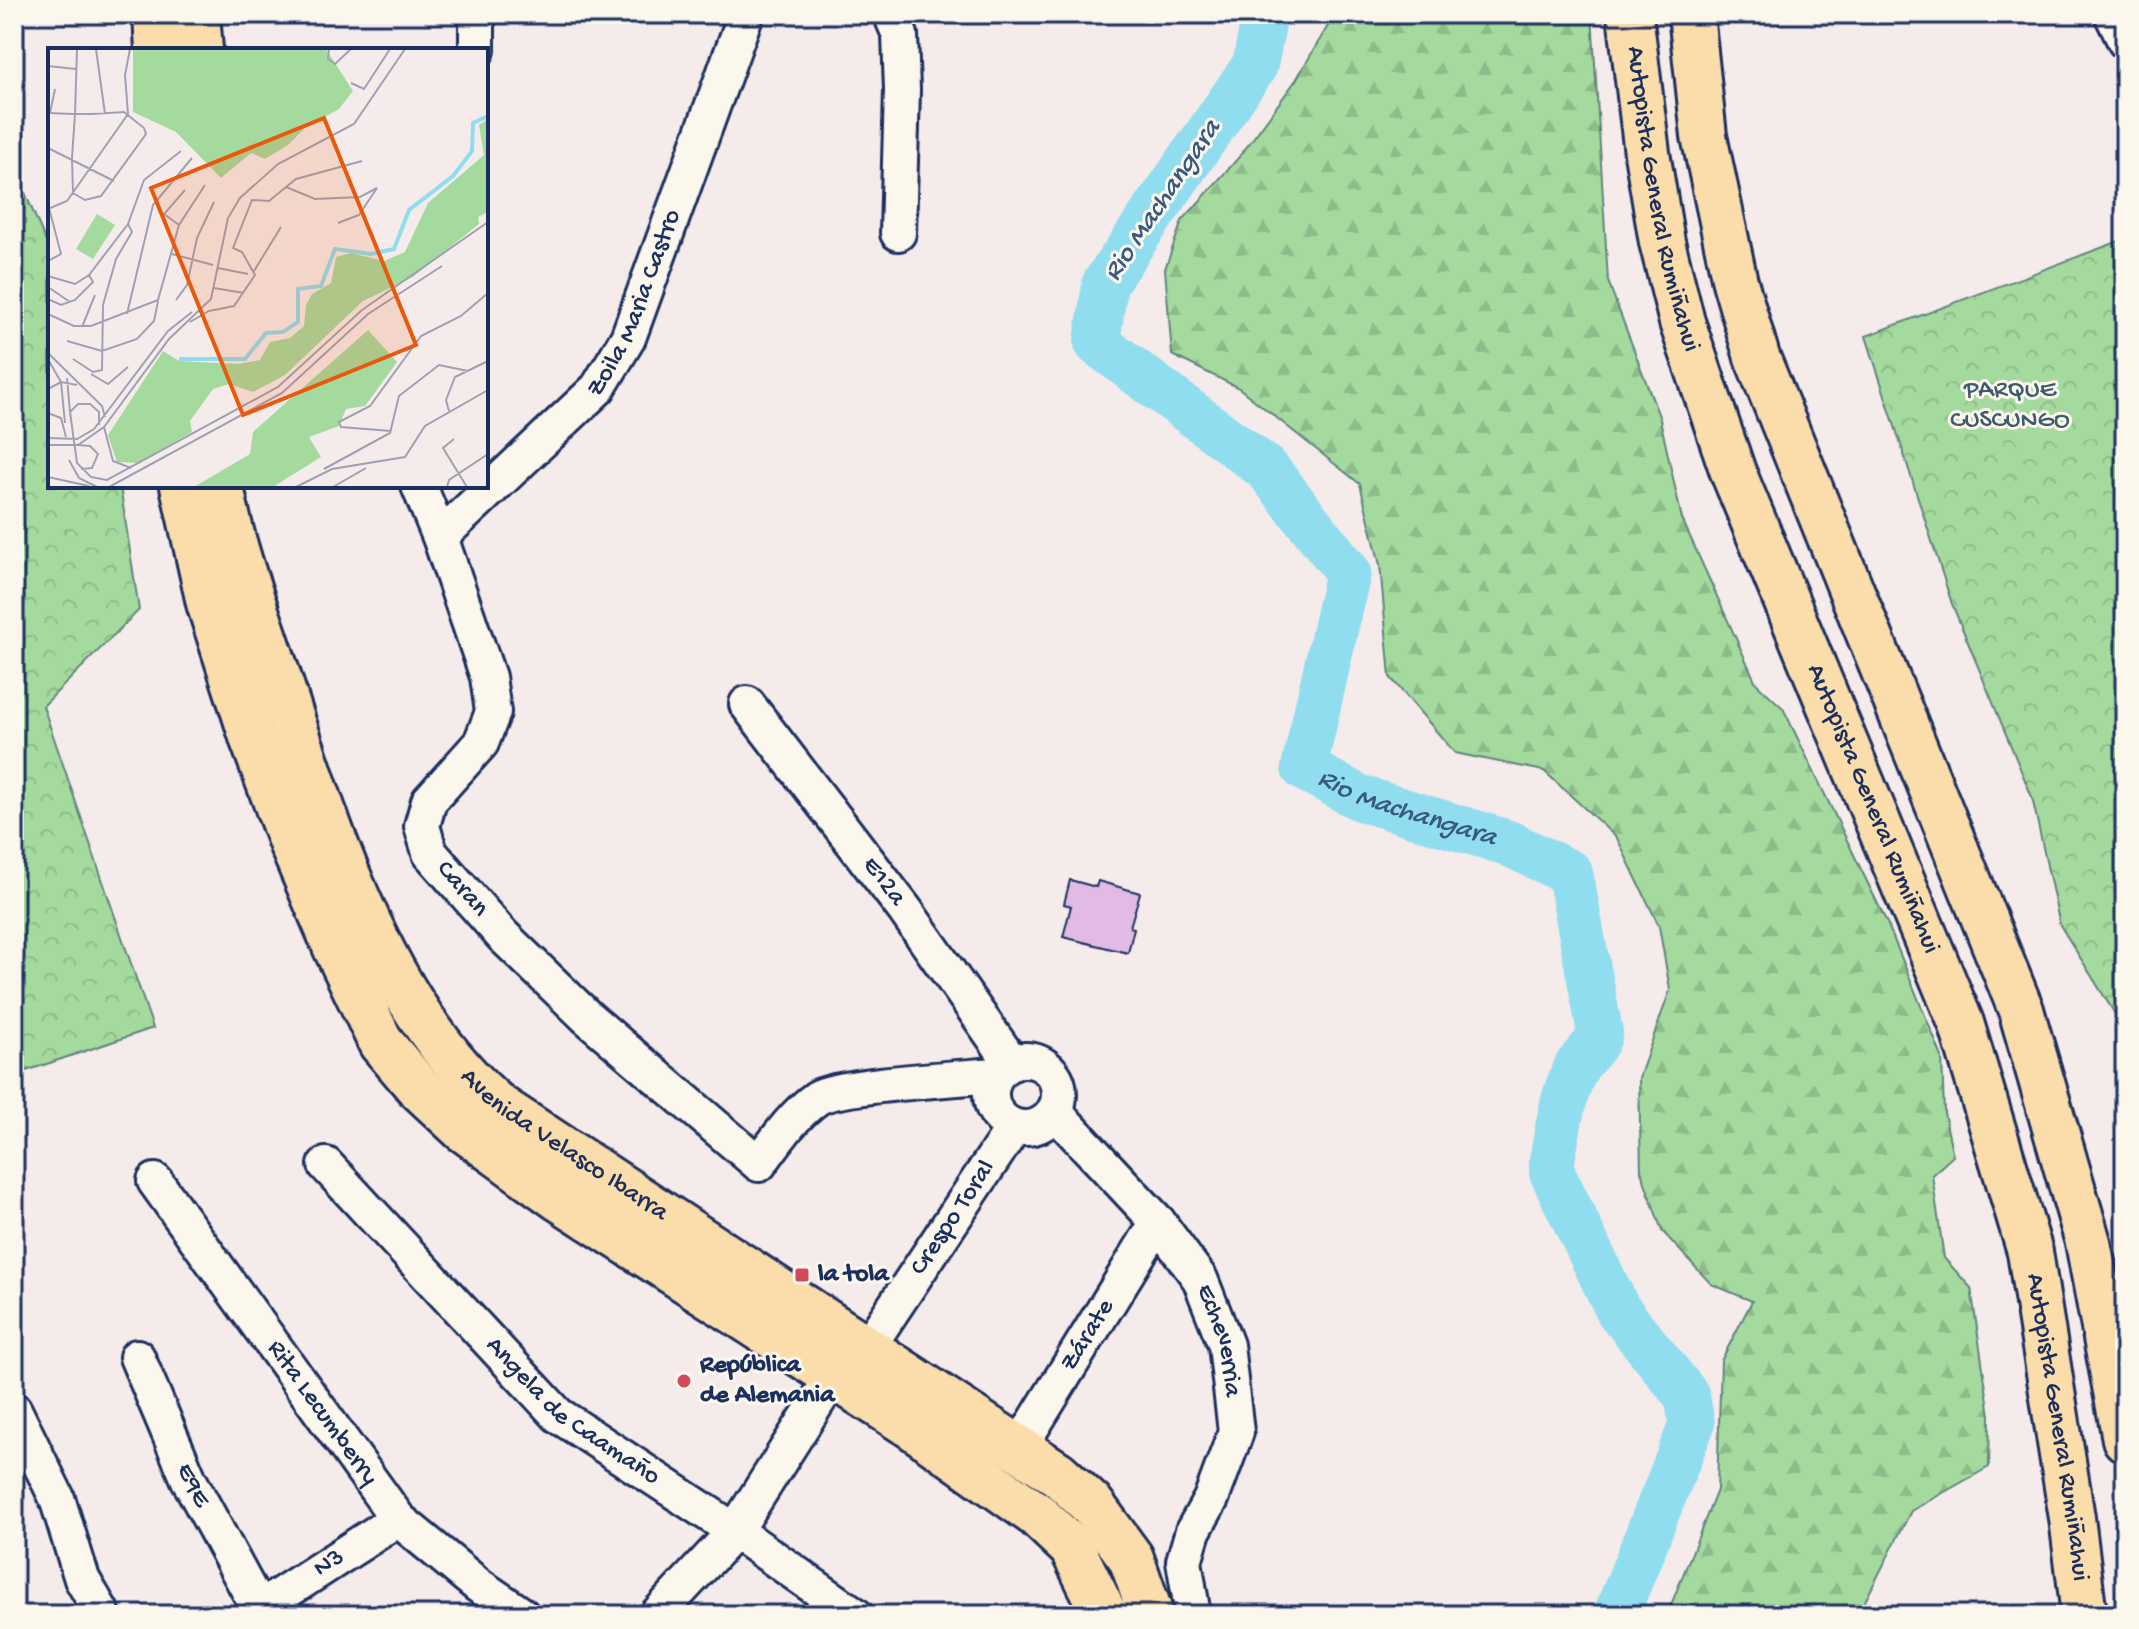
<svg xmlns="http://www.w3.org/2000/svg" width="2139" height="1629" font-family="'Gochi Hand',sans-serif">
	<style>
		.forest { fill: url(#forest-firs); stroke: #60847e; stroke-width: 2 }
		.park { fill: url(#park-crowns); stroke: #60847e; stroke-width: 2 }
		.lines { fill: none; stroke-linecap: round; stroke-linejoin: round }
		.river { stroke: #8fddee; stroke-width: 46 }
		.building { fill: #e1bbe5; stroke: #1b2f5e; stroke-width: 2 }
		.minor-casing { stroke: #1b2f5e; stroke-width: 40 }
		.major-casing { stroke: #1b2f5e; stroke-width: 50 }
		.highway-casing { stroke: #1b2f5e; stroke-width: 50 }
		.minor { stroke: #fbf7ec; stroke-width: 34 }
		.major { stroke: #fbddab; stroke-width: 44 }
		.highway { stroke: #fbddab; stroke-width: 44 }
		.poi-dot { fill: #d1495b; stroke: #fbf7ec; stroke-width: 3 }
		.labels { text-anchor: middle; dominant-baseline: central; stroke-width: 6; stroke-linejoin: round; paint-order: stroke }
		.street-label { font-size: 26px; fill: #1b2f5e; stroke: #fbf7ec }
		.park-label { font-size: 26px; fill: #3d5a6e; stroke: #fbf7ec }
		.poi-label { font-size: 26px; font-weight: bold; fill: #1b2f5e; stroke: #fbf7ec; text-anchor: start }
		.water-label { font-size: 28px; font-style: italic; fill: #385a82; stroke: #fbf7ec }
		.inset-river { fill: none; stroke: #8fddee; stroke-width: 4 }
		.inset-road { fill: none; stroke: #9ea0b3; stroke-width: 2 }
		.view { fill: #e8590c; fill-opacity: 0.15; stroke: #e8590c; stroke-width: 4 }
		.inset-edge { fill: none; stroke: #1b2f5e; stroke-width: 4 }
	</style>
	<defs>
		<pattern id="forest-firs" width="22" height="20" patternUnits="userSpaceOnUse" patternTransform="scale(2)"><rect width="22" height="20" fill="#a4da9d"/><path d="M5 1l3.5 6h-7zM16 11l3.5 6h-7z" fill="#8dbb8a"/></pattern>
		<pattern id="park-crowns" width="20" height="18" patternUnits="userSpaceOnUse" patternTransform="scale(2)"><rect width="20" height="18" fill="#a4da9d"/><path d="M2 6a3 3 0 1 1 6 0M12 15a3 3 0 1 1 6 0" fill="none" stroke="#8dbb8a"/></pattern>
	</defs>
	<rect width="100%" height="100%" fill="#f6ebeb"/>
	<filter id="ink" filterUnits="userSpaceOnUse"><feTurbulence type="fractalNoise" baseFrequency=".0125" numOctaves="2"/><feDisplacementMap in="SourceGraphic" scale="16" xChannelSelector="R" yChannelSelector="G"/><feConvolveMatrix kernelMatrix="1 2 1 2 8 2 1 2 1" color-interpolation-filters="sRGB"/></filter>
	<g filter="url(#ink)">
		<path class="forest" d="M1335,14H1592L1608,281L1660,419L1682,519L1756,683L1783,708L1888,925L1942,1057L1944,1113L1953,1156L1932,1175L1944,1258L1971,1288L1990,1415L1989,1467L1911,1511L1858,1615H1667L1717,1490L1721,1361L1752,1301L1711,1284L1662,1231L1641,1171L1639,1078L1670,990L1659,926L1617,838L1544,771L1455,753L1390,677L1380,565L1360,484L1239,388L1172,355L1165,269L1182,221L1240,156L1296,80Z"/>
		<path class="park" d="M14,137L19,179L50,251V486H120L139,610L43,706L153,1028L14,1075Z
			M2125,239V1030L2060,925L2032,797L1952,604L1866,336Z"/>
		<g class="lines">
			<path class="river" id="s1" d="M1265,14L1255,65L1105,283L1097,343L1267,469L1348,572L1304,768L1360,798L1508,843L1570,873L1600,1032C1597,1048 1583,1055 1576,1068C1562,1095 1558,1131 1552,1160V1172L1618,1310L1687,1396L1692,1424L1616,1615"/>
		</g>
		<path class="building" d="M1070,880L1096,887L1098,881L1140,893L1130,927L1134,928L1128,953L1063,937L1071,906L1064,904Z"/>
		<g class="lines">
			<g class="minor-casing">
				<g id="minor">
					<path d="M891,14L900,35L902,90L898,233"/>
					<path d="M2112,14L2125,41"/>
					<path d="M477,50V14"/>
					<path id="s2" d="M419,486L440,537L488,677L493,712L481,743L429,801L422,826L430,853L503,936L587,1017L759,1164C776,1141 793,1115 817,1098C837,1085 964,1078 996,1075"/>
					<path id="s3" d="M440,537L598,388L628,338L746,14"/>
					<path id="s4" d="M747,704L905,910L1012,1063"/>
					<circle cx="1025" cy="1094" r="34"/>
					<path id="s5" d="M1054,1111L1158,1222L1200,1279L1226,1345L1236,1432L1211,1499L1193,1531L1184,1561L1193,1615"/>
					<path id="s6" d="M326,1165L558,1415L735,1531L855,1615"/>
					<path id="s7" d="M155,1181L398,1519L478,1585L522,1615"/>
					<path id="s8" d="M867,1348L1014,1127"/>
					<path id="s9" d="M137,1357L189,1480L259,1609L398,1519"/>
					<path d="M14,1410L57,1498L82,1579L103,1615"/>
					<path id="s10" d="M1019,1448L1158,1222"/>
					<path d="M657,1615L735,1531L833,1377"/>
				</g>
			</g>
			<g class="major-casing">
				<g id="major">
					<path d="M156,14L158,50"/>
					<path d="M197,14L200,50"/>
					<path d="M183,486L209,603L253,740L292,845L335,946L381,1043L419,1088L463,1129L557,1197L913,1427L1037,1515L1072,1548L1105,1615"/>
					<path id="s11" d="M221,486C232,550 257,611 277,673C324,816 380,1007 499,1107L1058,1474L1093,1506L1131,1558L1151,1615"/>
				</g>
			</g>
			<g class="highway-casing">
				<g id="highway">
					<path id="s12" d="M1630,14L1647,153L1662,242L1682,322L1733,472L1961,1023L2030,1252L2072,1518L2084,1615"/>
					<path d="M1691,14L1704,136L1735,282L1757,357L2021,1010L2088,1242L2125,1439"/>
				</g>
			</g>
			<use href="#minor" class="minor"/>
			<use href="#major" class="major"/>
			<use href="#highway" class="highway"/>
		</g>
	</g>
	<g class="poi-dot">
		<rect x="794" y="1267" width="16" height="16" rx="4"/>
		<circle cx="684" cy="1381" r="8"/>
	</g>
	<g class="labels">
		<g class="street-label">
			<text stroke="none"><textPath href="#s12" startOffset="188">Autopista General Rumiñahui</textPath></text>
			<text stroke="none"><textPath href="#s3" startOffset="310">Zoila Maria Castro</textPath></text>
			<text stroke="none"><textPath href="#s12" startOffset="836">Autopista General Rumiñahui</textPath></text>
			<text stroke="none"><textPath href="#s4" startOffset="224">E12a</textPath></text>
			<text stroke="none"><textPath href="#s2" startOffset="452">Caran</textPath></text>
			<text stroke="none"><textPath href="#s11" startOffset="764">Avenida Velasco Ibarra</textPath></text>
			<text stroke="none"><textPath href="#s8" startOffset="156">Crespo Toral</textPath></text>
			<text stroke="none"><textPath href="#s10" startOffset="132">Zárate</textPath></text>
			<text stroke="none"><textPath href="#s5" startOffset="288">Echeverria</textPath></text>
			<text stroke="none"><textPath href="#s6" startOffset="350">Angela de Caamaño</textPath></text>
			<text stroke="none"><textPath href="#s7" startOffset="286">Rita Lecumberry</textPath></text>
			<text stroke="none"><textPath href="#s12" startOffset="1484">Autopista General Rumiñahui</textPath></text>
			<text stroke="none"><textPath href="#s9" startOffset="140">E9E</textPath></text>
			<text stroke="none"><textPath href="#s9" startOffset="364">N3</textPath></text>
		</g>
		<g class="park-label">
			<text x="2010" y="391">PARQUE<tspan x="2010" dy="30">CUSCUNGO</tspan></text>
		</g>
		<g class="poi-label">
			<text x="818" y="1275">la tola</text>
			<text x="700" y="1366">República<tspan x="700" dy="30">de Alemania</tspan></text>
		</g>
		<g class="water-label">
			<text transform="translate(1163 201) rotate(-56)">Rio Machangara</text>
			<text stroke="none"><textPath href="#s1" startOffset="1032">Rio Machangara</textPath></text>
		</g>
	</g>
	<g transform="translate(48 48)">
		<rect width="440" height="440" fill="#f6ebeb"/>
		<path d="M440,71V164L430,169L431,176L365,229L315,253L237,327L205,344L181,336L165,341L142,373L144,384L90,415L69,414L60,387L115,303L131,313L191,316L212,312L222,294L242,290L256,278L258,257L264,246L283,235L288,209L303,205L336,213L357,204L380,155L436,107L431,77Z" fill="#a4da9d"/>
		<path d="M85,1H278L305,43L291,61L258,79L240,97L217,111L203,105L173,130L128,84L85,64ZM320,282L349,314L317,358L298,361L291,378L261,389L273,409L225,439H146L202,406L205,384Z" fill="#a4da9d"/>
		<path d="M49,166L67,177L45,211L28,201Z" fill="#a4da9d"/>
		<path class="inset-river" d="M131,311H197L218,285L235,284L250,274V241L273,238L287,201L323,206L346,201L361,162L405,128L424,103L425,75L440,68"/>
		<path class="inset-road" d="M48,1L57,66M281,1L280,11L287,16L303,1M0,18L28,21M303,35L316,41L342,1M0,65L26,66H44L76,64L96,80L98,86L53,148L37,152L25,145L24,110L27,66L29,1M2,65L7,41M0,100L66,133M238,139L267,151L312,149L329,140L311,167L290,175M0,156L13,206L0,213M0,161L19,153L80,66L77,27L82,1M131,177L116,166L137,142M124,206L165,217M170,220L200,226M206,223L233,179M0,228L27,236L41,227L80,176L96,132L133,103M0,239L22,254M166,240L196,245M0,251L13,257L27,252L45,234L41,227M128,252L139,237L149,190L166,154M0,266L26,278H43L110,252L131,177L157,137M79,266L105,157L144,110M142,274L161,263L186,258L207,227L194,204L185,200L204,152L221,153L248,131L314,113M34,279L47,247M19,293L54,303L89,291L106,273L110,253M0,305L54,358L57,369M25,311L45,324L54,322L55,257L68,211L84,184L80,176M1,313L13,334L17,375M43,326L60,336L80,319M19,330L22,364M0,341L13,334L29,337M401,363L398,352L407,329L440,313M0,365L13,370L18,389M51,377V364L42,356H30L22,364L29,415L43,429L59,432L230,339L314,262L440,174M56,379L65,413L83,420M343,383L293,379L291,374L322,358L373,288L413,268L440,245M0,390L29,391L46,381L120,283L144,264M406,391L395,400L419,439M0,397H30L56,379L121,291L163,251L180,170L192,150L230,116L306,76L357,1M30,397L42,398L50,406L44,420L33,421M21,412L31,430L49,439M276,421L342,385L351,348L391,317L420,323M0,429L41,438M61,439L234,345L320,266L394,218M248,439L284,421L357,409L377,378L440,342M285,439L318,420M399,439L401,432L440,406"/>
		<path class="view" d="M276,70L368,297L195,367L103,140Z"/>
		<rect width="440" height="440" class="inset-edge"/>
	</g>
	<rect width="2139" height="1629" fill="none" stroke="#fbf7ec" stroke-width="48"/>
	<rect x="24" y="24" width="2091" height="1581" fill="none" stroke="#1b2f5e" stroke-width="3" filter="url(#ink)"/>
</svg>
